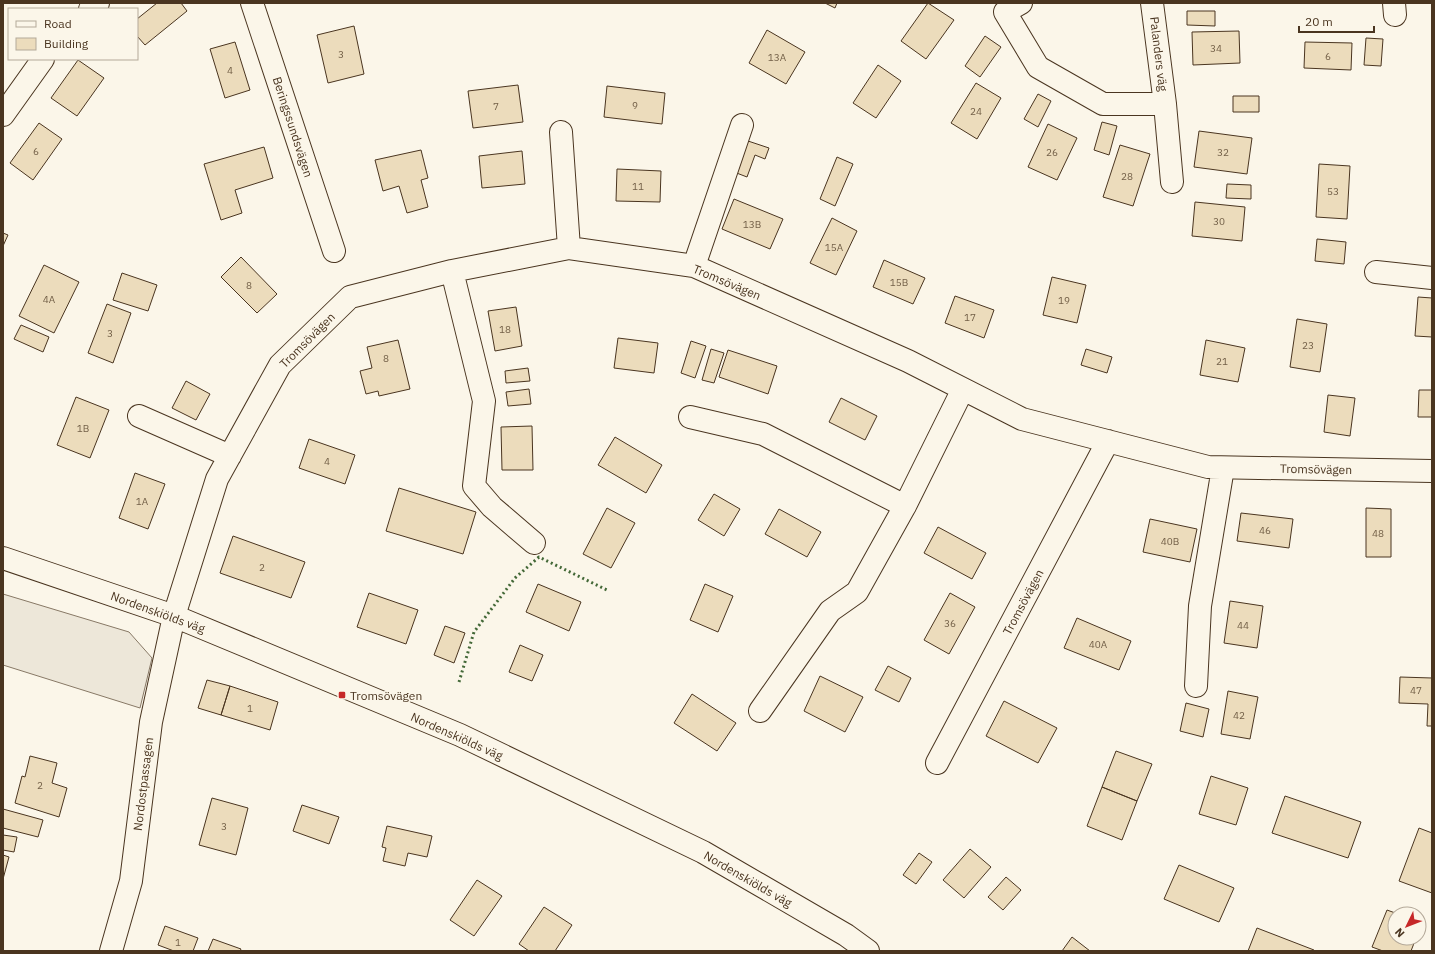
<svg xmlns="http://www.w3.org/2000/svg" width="1435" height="954" font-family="'IBM Plex Sans',sans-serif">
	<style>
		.parking { fill: #ede7d9; stroke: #887966 }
		.building { fill: #ecdcbc; stroke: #4a3520 }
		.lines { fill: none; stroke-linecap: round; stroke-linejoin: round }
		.minor-casing { stroke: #4a3520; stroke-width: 24 }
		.minor { stroke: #fbf6e9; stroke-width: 22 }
		.hedge { stroke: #436837; stroke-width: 3; stroke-dasharray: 2 3; stroke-linecap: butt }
		.poi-dot { fill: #c62828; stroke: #fbf6e9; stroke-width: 1.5 }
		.labels { text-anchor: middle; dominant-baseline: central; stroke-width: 3; stroke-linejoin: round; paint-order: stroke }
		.number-label { font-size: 10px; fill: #725f47 }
		.street-label { font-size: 12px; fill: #4a3520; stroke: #fbf6e9 }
		.poi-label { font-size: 12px; fill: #4a3520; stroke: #fbf6e9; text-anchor: start }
	</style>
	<rect width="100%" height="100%" fill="#fbf6e9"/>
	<path class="parking" d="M3,594L129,632L152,658L140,708L3,665Z"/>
	<path class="building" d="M157,3H181L187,11L145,45L137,36V19Z
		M825,3H837L835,8Z
		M928,3L954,20L926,59L901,41Z
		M1187,11H1215V26L1187,25Z
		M354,26L364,74L328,83L317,35Z
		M767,30L805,52L786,84L749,63Z
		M1239,31L1240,63L1193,65L1192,32Z
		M985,36L1001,47L980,77L965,66Z
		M1366,38L1383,39L1381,66L1364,65Z
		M235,42L250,90L225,98L210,49Z
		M1305,42L1352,43L1351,70L1304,68Z
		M78,60L104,78L77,116L51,98Z
		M878,65L901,81L876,118L853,103Z
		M976,83L1001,98L977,139L951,123Z
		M518,85L523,122L473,128L468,91Z
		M607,86L665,93L662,124L604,117Z
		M1038,94L1051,101L1038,127L1024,119Z
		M1233,96H1259V112H1233Z
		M1102,122L1117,126L1109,155L1094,150Z
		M39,123L62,139L33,180L10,163Z
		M1048,124L1077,138L1057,180L1028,167Z
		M1199,131L1252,138L1247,174L1194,167Z
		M745,140L769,148L765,159L755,155L747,177L734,172Z
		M1120,145L1150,154L1133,206L1103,197Z
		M264,147L273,178L235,190L242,213L221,220L204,164Z
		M421,150L428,178L421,180L428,207L407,213L399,186L383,191L375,160Z
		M522,151L525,184L482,188L479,156Z
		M837,157L853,164L835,206L820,199Z
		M1319,164L1350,166L1347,219L1316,217Z
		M617,169L661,171L660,202L616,201Z
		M1227,184L1251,185V199L1226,198Z
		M734,199L783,219L770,249L722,229Z
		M1195,202L1245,207L1242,241L1192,236Z
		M832,218L857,231L836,275L810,263Z
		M3,233L8,235L3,246Z
		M1317,239L1346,242L1344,264L1315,261Z
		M241,257L277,294L257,313L221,277Z
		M884,260L925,278L913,304L873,287Z
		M44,265L79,282L54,333L19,316Z
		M122,273L157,285L148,311L113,300Z
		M1052,277L1086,285L1077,323L1043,315Z
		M955,296L994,310L984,338L945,323Z
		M1418,297L1432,298V337L1415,336Z
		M107,304L131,313L113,363L88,353Z
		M516,307L522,346L495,351L488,311Z
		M1297,319L1327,324L1320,372L1290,367Z
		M21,325L49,337L43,352L14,339Z
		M618,338L658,343L654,373L614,368Z
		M398,340L410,389L379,396L378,391L366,394L360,371L372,368L367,347Z
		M1206,340L1245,348L1238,382L1200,375Z
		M691,341L706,346L695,378L681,373Z
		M711,349L724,353L714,383L702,380Z
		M1086,349L1112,357L1107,373L1081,365Z
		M728,350L777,366L768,394L719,377Z
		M528,368L530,381L506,383L505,371Z
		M186,381L210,394L196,420L172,408Z
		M529,389L531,404L508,406L506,392Z
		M1419,390H1432V417H1418Z
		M1328,395L1355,398L1350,436L1324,432Z
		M76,397L109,410L90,458L57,445Z
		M841,398L877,416L865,440L829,422Z
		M532,426L533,470H502L501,427Z
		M615,437L662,465L646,493L598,465Z
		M309,439L355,455L345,484L299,468Z
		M135,473L165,484L148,529L119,518Z
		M399,488L476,512L463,554L386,531Z
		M714,494L740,509L724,536L698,520Z
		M607,508L635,523L611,568L583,554Z
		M1366,508L1391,509V557H1366Z
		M779,509L821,532L807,557L765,534Z
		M1241,513L1293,519L1289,548L1237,541Z
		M1150,519L1197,529L1190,562L1143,552Z
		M938,527L986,553L972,579L924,553Z
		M233,536L305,562L291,598L220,573Z
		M538,584L581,602L569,631L526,612Z
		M705,584L733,596L718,632L690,620Z
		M369,593L418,610L406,644L357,627Z
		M950,593L975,607L949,654L924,640Z
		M1230,601L1263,606L1257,648L1224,643Z
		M1077,618L1131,641L1119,670L1064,648Z
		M445,626L465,633L454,663L434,655Z
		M520,645L543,655L532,681L509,672Z
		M888,666L911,678L899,702L875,690Z
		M820,676L863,697L845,732L804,711Z
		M1400,677L1432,678V726H1427L1428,704L1399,703Z
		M207,680L230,686L221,715L198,708Z
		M230,686L278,702L270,730L221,715Z
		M1228,691L1258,697L1250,739L1221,734Z
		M692,694L736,723L717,751L674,723Z
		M1004,701L1057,728L1038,763L986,736Z
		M1186,703L1209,709L1203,737L1180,731Z
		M1116,751L1152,764L1137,801L1102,787Z
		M30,756L57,763L52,783L67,788L59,817L15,803L22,776L25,777Z
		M1211,776L1248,788L1236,825L1199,814Z
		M1102,787L1137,801L1122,840L1087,826Z
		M1285,796L1361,822L1348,858L1272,833Z
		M212,798L248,808L236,855L199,845Z
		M302,805L339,817L329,844L293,831Z
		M3,809L43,820L38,837L3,828Z
		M387,826L432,836L427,857L408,853L405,866L383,861L386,848L382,847Z
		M1419,828L1432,833V893L1399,881Z
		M3,835L17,837L14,852L3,850Z
		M970,849L991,867L964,898L943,880Z
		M919,853L932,862L916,884L903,875Z
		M3,855L9,857L3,879Z
		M1179,865L1234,888L1219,922L1164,899Z
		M1006,877L1021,890L1003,910L988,897Z
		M477,880L502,896L474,936L450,920Z
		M544,907L572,925L555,951H529L519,944Z
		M1387,910L1398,914H1395V938H1416L1411,951H1383L1372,947Z
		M165,926L198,938L193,951H174L158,945Z
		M1257,928L1314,950V951H1248Z
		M1072,937L1090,951H1062Z
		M213,939L241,949L240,951H208Z"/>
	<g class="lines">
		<g class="minor-casing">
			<path id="minor" d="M252,3L334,251
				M1021,3L1005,12L1038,67L1103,104H1165
				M1152,3L1165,104L1172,182
				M1394,3L1395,15
				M90,9L98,3
				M3,115L43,59
				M561,132L569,248
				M694,266L742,125
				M452,271L484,401L474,486L492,507L534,543
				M1376,272L1432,278
				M139,416L230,456
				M690,417L763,434L905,506L857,592L830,611L760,711
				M905,506L963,389
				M3,558L174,616L460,735L703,852L846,935L868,951
				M1196,686L1200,606L1223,468
				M937,763L1108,441
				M111,951L131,881L151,722L174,616L217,479L280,365L350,297L452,271L569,248L694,266L908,361L1022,419L1208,467L1432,471"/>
		</g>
		<use href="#minor" class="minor"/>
		<path class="hedge" d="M459,682L474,632L515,578L539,557L609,591"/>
	</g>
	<rect class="poi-dot" x="338" y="691" width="8" height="8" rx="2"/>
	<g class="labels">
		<g class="number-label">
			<text x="1216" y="48">34</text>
			<text x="341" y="54">3</text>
			<text x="1328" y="56">6</text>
			<text x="777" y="57">13A</text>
			<text x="230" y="70">4</text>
			<text x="635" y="105">9</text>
			<text x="496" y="106">7</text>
			<text x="976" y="111">24</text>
			<text x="36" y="151">6</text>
			<text x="1052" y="152">26</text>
			<text x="1223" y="152">32</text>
			<text x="1127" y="176">28</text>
			<text x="638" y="186">11</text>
			<text x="1333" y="191">53</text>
			<text x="1219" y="221">30</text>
			<text x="752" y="224">13B</text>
			<text x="834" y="247">15A</text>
			<text x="899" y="282">15B</text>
			<text x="249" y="285">8</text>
			<text x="49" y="299">4A</text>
			<text x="1064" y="300">19</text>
			<text x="970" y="317">17</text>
			<text x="505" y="329">18</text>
			<text x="110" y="333">3</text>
			<text x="1308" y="345">23</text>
			<text x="386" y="358">8</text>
			<text x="1222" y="361">21</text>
			<text x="83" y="428">1B</text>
			<text x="327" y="461">4</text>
			<text x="142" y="501">1A</text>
			<text x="1265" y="530">46</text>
			<text x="1378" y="533">48</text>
			<text x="1170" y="541">40B</text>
			<text x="262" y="567">2</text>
			<text x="950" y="623">36</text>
			<text x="1243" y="625">44</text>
			<text x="1098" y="644">40A</text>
			<text x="1416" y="690">47</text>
			<text x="250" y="708">1</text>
			<text x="1239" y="715">42</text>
			<text x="40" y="785">2</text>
			<text x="224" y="826">3</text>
			<text x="178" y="942">1</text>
		</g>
		<g class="street-label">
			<text transform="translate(1159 54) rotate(83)">Palanders väg</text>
			<text transform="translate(293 127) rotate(72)">Beringssundsvägen</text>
			<text transform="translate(727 282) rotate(23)">Tromsövägen</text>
			<text transform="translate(307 340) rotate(-45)">Tromsövägen</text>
			<text transform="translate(1316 469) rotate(1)">Tromsövägen</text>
			<text transform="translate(1023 602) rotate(-62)">Tromsövägen</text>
			<text transform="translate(158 612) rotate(20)">Nordenskiölds väg</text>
			<text transform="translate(457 736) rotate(24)">Nordenskiölds väg</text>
			<text transform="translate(143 784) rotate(-83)">Nordostpassagen</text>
			<text transform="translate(748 879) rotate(30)">Nordenskiölds väg</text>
		</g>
		<g class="poi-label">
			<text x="350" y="695">Tromsövägen</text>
		</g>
	</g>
	<rect width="1435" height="954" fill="none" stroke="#4a3520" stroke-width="8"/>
	<rect x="8" y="8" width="130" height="52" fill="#fbf6e9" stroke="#b4a999"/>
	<rect x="16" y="21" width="20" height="6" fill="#fbf6e9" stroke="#b4a999"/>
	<text x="44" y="28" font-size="12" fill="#4a3520">Road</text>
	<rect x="16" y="38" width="20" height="12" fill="#ecdcbc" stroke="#b4a999"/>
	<text x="44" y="48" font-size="12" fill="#4a3520">Building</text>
	<g transform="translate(1407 926) rotate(227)"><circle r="19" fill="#fbf6e9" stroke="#b4a999"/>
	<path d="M0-3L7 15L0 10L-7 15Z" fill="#c62828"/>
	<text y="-6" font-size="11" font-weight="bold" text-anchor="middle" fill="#4a3520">N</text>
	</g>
	<path d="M1299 26v6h75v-6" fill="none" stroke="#4a3520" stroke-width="2"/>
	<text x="1305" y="26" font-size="12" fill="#4a3520" stroke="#fbf6e9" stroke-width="3" paint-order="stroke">20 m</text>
</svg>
